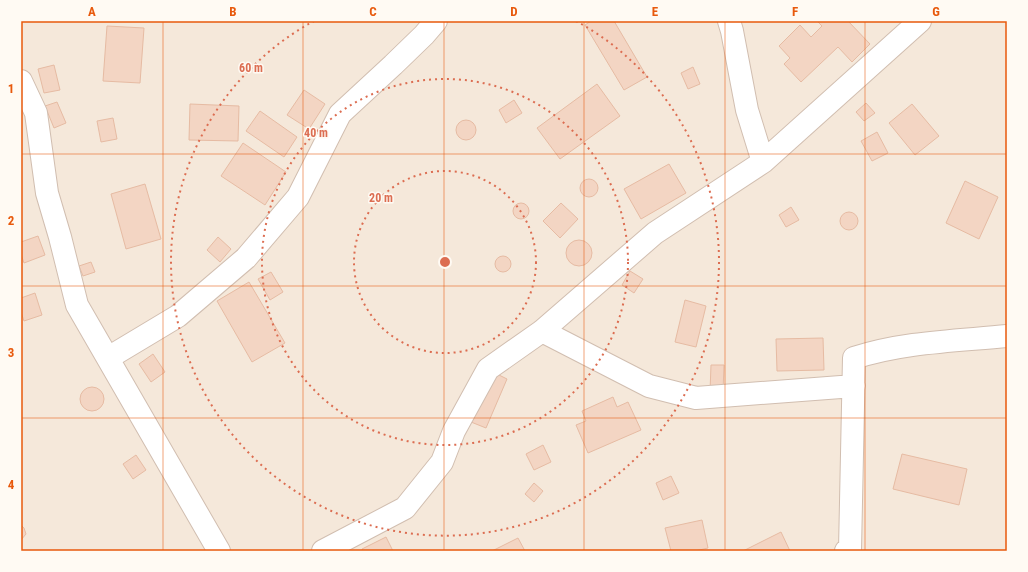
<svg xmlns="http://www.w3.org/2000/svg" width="1028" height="572" font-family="'Roboto Condensed',sans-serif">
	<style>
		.residential { fill: #f5e8da }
		.building { fill: #f3d5c3; stroke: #e6bba3 }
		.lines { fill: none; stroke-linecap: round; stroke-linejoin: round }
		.minor-casing { stroke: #d1beb0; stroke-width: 24 }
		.minor { stroke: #fff; stroke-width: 22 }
		.grid { fill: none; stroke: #e8590c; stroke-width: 1; stroke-opacity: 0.55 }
		.ring { fill: none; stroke: #dc6d51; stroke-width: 2; stroke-dasharray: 2 4 }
		.centre { fill: #dc6d51; stroke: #fffaf3; stroke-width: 2 }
		.ring-label { font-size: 12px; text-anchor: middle; font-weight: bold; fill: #dc6d51; stroke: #fffaf3; stroke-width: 3; stroke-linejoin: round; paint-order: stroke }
		.neatline { fill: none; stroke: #e8590c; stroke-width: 1.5 }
		.grid-label { font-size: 13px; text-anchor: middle; font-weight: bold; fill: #e8590c }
	</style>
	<rect width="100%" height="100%" fill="#fdf6ec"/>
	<path class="residential" d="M21,21H1007V551H21Z"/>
	<path class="building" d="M591,21H614L647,77L624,90L585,25Z
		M817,21H848L870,44L852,62L838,47L801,82L784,64L790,58L779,46L800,25L811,37L822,26Z
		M107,26L144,28L140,83L103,81Z
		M54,65L60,90L44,93L38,69Z
		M693,67L700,84L688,89L681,73Z
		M597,84L620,116L560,159L537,128Z
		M304,90L325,104L309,129L287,115Z
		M514,100L522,113L506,123L499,110Z
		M57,102L66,123L54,128L45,106Z
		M866,103L875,113L864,121L856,112Z
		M190,104L239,106L238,141L189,140Z
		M912,104L939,136L915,155L889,123Z
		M260,111L297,137L284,157L246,131Z
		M113,118L117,139L101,142L97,121Z
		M456 130a10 10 0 1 1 20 0a10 10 0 1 1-20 0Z
		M877,132L888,153L872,161L861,141Z
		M243,143L286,172L265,205L221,176Z
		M669,164L686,193L641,219L624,189Z
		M580 188a9 9 0 1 1 18 0a9 9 0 1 1-18 0Z
		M965,181L998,197L979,239L946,223Z
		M145,184L161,239L126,249L111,194Z
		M561,203L578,219L560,238L543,221Z
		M513 211a8 8 0 1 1 16 0a8 8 0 1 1-16 0Z
		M791,207L799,220L786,227L779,215Z
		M840 221a9 9 0 1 1 18 0a9 9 0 1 1-18 0Z
		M38,236L45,255L24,263L21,254V242Z
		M218,237L231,249L220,262L207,250Z
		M566 253a13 13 0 1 1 26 0a13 13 0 1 1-26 0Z
		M495 264a8 8 0 1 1 16 0a8 8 0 1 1-16 0Z
		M91,262L95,272L83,276L79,266Z
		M630,271L643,279L634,293L622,285Z
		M271,272L283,292L270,300L258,279Z
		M249,282L285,343L252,362L217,301Z
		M35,293L42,315L24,321L21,312V298Z
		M685,300L706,306L696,347L675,342Z
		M823,338L824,370L777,371L776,339Z
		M153,354L165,372L151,382L139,364Z
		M711,365H724L723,392H710Z
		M493,372L507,379L486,428L471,422Z
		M80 399a12 12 0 1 1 24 0a12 12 0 1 1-24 0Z
		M613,397L617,407L628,402L641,430L588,453L576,425L586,421L582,411Z
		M543,445L551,462L534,470L526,454Z
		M902,454L967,469L959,505L893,489Z
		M136,455L146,470L133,479L123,464Z
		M671,476L679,493L663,500L656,483Z
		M534,483L543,491L534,502L525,494Z
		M702,520L708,548L695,551H671L665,528Z
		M21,525L24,528L26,534L21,540Z
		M781,532L790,551H743Z
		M386,537L393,551H363L362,549Z
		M518,538L525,551H492Z"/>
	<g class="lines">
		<g class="minor-casing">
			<path id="minor" d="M729,21L732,31L747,110L763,162
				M21,81L36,113L47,193L60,237L77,305L219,551
				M542,331L649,386L696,398L854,386
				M108,358L178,316L246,258L298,197L340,114L393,65L424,35L436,21
				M323,551L405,508L442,462L454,431L488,369L542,331L655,233L763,162L920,21
				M846,551L850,550L854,358C903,342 956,341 1007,336"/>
		</g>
		<use href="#minor" class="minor"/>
	</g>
	<path class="grid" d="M163,21V551M303,21V551M444,21V551M584,21V551M725,21V551M865,21V551M21,154H1007M21,286H1007M21,418H1007"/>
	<g class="ring">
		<circle cx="445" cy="262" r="91"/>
		<circle cx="445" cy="262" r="183"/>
		<path d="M576 21A274 274 0 1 1 314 21"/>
	</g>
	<circle cx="445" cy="262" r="6" class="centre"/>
	<g class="ring-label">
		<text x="251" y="72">60 m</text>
		<text x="316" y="137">40 m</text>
		<text x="381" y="202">20 m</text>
	</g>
	<rect width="1028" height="572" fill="none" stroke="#fffaf3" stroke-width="44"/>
	<rect x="22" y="22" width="984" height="528" class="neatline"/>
	<g class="grid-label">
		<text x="92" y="16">A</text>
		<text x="233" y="16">B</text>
		<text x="373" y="16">C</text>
		<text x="514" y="16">D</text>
		<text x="655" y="16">E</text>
		<text x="795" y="16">F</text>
		<text x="936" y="16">G</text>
		<text x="11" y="93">1</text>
		<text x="11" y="225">2</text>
		<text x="11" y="357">3</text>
		<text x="11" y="489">4</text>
	</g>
</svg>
